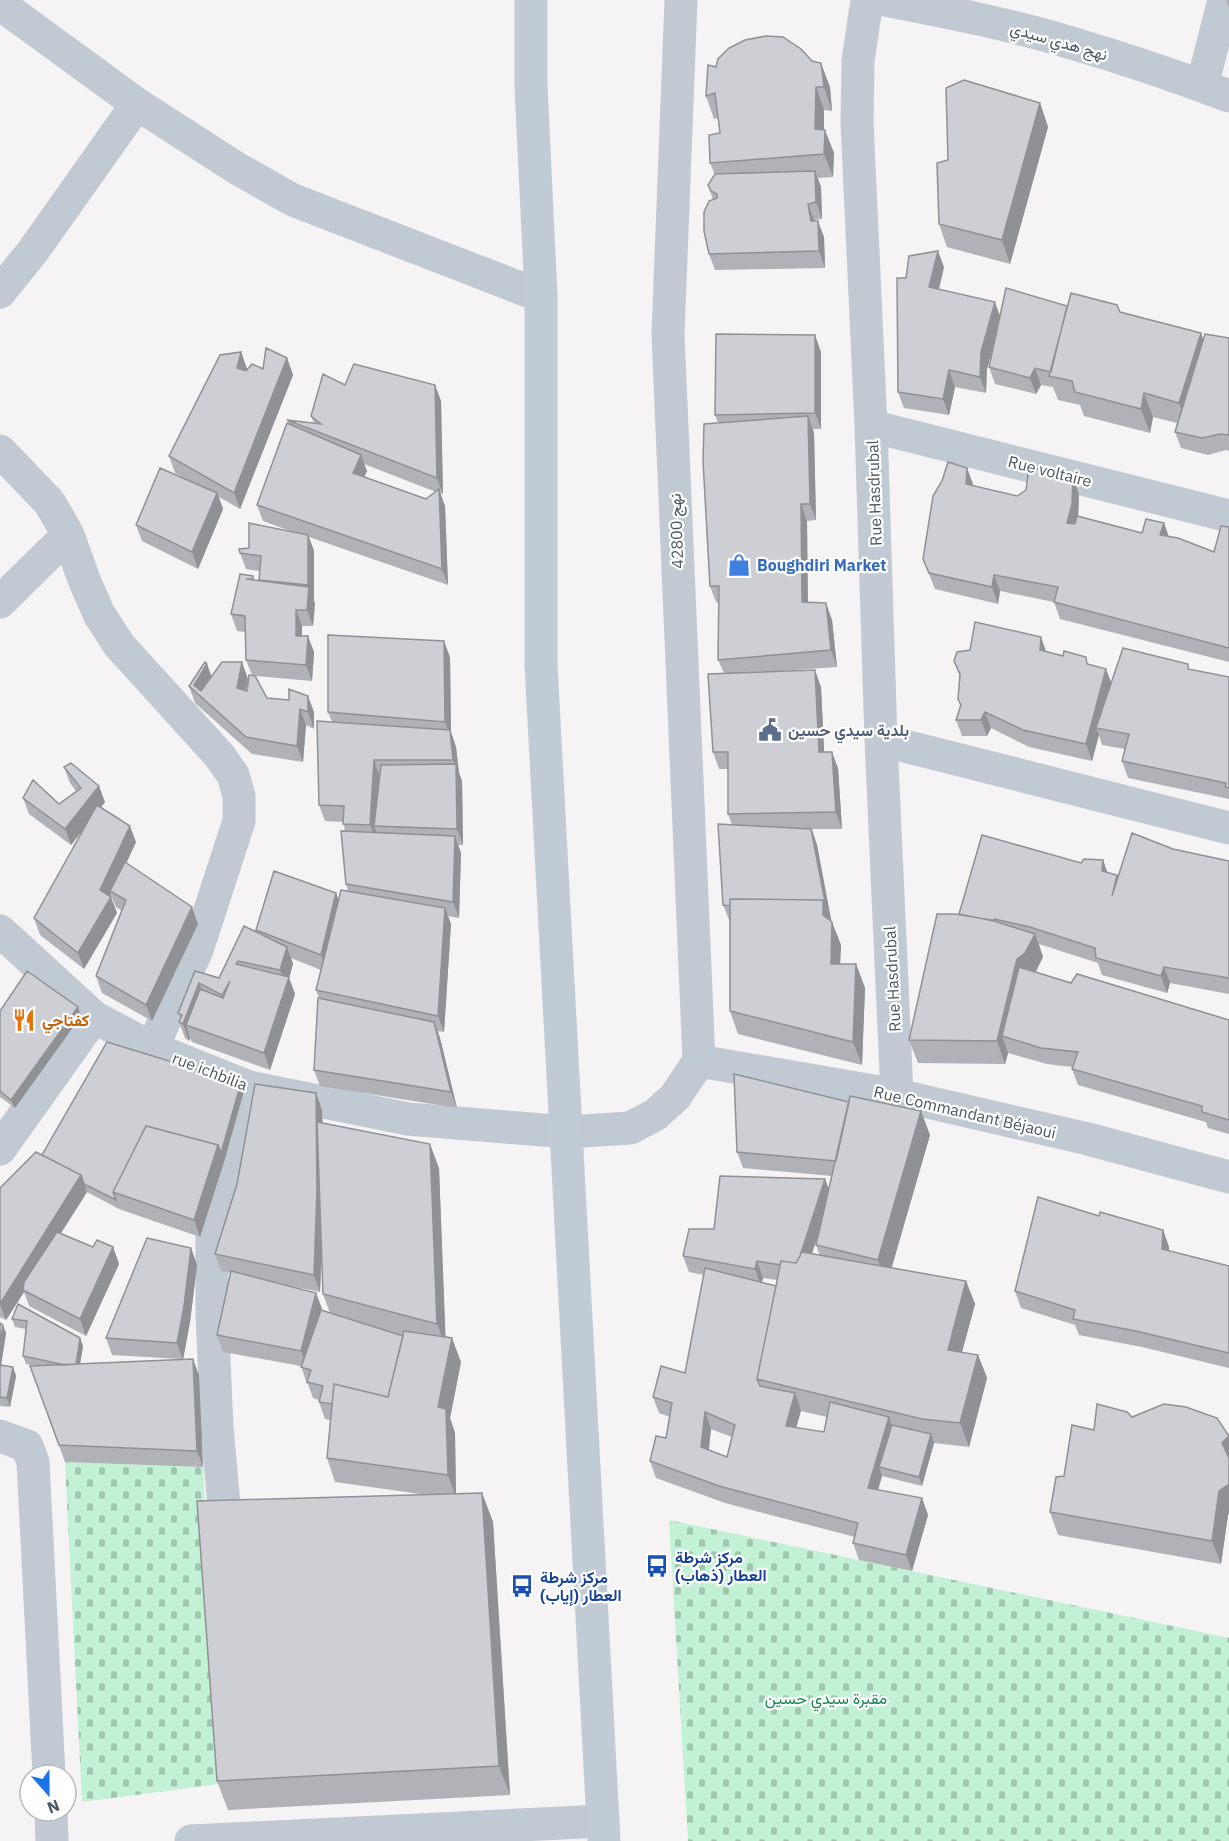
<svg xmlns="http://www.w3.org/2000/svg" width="1229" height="1841" font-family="'IBM Plex Sans',Vazirmatn,sans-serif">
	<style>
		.cemetery { fill: url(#cemetery-stones) }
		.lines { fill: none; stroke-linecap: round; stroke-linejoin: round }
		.street { stroke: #c1cad2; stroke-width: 33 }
		.secondary { stroke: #c1cbd6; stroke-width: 33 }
		.wall { fill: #b0b2b7; fill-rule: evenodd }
		.shaded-wall { fill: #909195 }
		.building { fill: #cdcfd5; stroke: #909195; stroke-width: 1.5; fill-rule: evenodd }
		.labels { text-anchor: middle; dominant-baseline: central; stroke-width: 4.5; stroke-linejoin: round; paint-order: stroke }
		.street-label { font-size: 16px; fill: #4a5661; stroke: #fff }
		.shop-label { font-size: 16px; font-weight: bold; fill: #366cbe; stroke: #fff; text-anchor: start }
		.service-label { font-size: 16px; font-weight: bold; fill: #4e5e75; stroke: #fff; text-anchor: start }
		.food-label { font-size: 16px; font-weight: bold; fill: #c56008; stroke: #fff; text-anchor: start }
		.transit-label { font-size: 16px; font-weight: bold; fill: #164399; stroke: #fff; text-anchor: start }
		.park-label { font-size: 16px; fill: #17864f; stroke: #fff }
	</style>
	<defs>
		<pattern id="cemetery-stones" width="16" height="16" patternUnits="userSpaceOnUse" patternTransform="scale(1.5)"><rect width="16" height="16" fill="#c3f1d5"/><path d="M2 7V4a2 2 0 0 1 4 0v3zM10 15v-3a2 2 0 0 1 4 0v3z" fill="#a0c6b0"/></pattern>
	</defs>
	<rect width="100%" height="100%" fill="#f5f3f3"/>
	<path class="cemetery" d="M65,1462L203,1467L219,1784L82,1802Z
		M669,1520L1229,1638V1841H688Z"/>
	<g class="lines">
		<path class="street" d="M681,0L668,334L699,1061
			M867,0L858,61L857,122L871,426L881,740L897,1095
			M885,0C947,12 1008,24 1068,42C1123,58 1176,76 1229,96
			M0,4L137,104L238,169L293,200L541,296
			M1202,86L1224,0
			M0,292L33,251L137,104
			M871,426L1229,516
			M0,451L49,502L58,517L68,535L85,582L99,614L119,645L219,755L233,775L239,796V821L197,950L152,1048
			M0,602L68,535
			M881,740L1229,828
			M0,931L94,1017L152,1048L249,1087L408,1119L567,1132L630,1128L655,1115L675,1097L699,1061
			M699,1061L897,1095L1088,1139L1229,1177
			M0,1149L94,1017
			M0,1436L27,1446L33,1462L49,1775
			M225,1516L217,1427L212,1314V1236L219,1190L249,1087
			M51,1811L52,1841
			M191,1841L603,1821"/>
		<path class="secondary" d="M531,0V86L541,296V665L604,1841"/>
	</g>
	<path class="wall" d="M1226,0H1229V9Z
		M708,65L830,87L832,111L824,110V130L834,153L833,177L818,178L821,187L822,219L814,220L824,237L825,268L715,270L709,254L713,200L708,185L715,175L710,163L720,133L718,118L714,119L706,96Z
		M1040,103L1048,127L1010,264L947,247L939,224L948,160Z
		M944,267L939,290L1000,315L1067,306L1120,312L1201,333L1203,340L1229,338V451L1226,450L1208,455L1181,448L1175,432L1177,423L1153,417L1150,433L1084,416L1080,405L1058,400L1053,387L1041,385L1036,394L995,384L989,367L992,350L987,369L986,393L955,387L949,415L904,408L898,392L906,278Z
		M241,352L247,369L246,371L263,369L287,358L293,375L240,509L219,497L223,509L198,569L142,541L136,525L191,482L175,473L169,456Z
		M821,352V429H813L814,433L816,520L807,521L808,602L832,620L837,667L779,671L821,687L824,752L838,768L842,829H812L817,845L831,921L841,945L840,964H856L865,988L862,1065L738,1034L730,1011V922L723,905L732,825L728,814V769H719L713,752L724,673L718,660L719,603L716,602L710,586L718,423L715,415Z
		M345,385H435L441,401L443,494L440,493L445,506L448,585L309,537L314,551V601L315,603L313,626H302V636L314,652L312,681L256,676L267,698L314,712V729L306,725L303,762L252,754L195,703L189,686L212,676L248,679L246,690L247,691L252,675L246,660V632L237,631L231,614L240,574L253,576L254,580L260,581V571L246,569L240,553L293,532L263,521L257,505L289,424L287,420L314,423L311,416ZM364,464L436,492L426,499L364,477L367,471Z
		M967,468L973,486L1017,496L1073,477L1079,494L1078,517L1142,533L1164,523L1169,537L1214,552L1229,527V662L1060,619L1054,602L1000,591L998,604L935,589L923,559Z
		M1046,651L1106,669L1111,683L1190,669L1229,678V799L1128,778L1122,761L1125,749L1102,745L1099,735L1092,761L1029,747L991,728L987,736H962L956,720L960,706L958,699L960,677L954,661Z
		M450,657L451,732L456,747L459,773L462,781L463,845H458L461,853L459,918L448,916L451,924L444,1032L438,1031L440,1038L457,1108L320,1086L314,1070L319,998L316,990L321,970L291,958L293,964L289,978L295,994L270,1070L192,1042L190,1038L189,1041L185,1038L179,1022L181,1019L178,1013L195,971L219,978L256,932V930L336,893L338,899L348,891L346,884L345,831L343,822L325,821L319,805L332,722L328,712Z
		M64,767L105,802L101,808L136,842L126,863L198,924L152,1021L102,993L96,976L122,911L116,907L111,895V897L117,913L84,969L40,935L34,918L82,831L71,845L29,814L23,798L59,804L76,791L70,783Z
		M1173,849L1229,861V994L1170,983L1167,993L1102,975L1098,963L1039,944L1043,957L1036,972L1071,983L1229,1020V1134L1208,1128L1206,1122L1078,1085L1072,1069V1067L1047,1064L1008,1053L1005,1064L918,1063L909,1040L959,914L1081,863L1103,860L1107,872L1117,875L1118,877Z
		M0,1011L81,1016L15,1108L0,1097Z
		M244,1091L224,1162L200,1237L119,1209L87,1192L61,1233L93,1247H113L119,1264L86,1336L29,1306L24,1292L6,1320L0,1317V1188L42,1155Z
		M316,1093L322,1110L323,1123L439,1168L445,1337L461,1362L450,1418L455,1433L456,1494L482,1493L493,1522L510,1795L228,1810L217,1781L427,1495L335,1482L327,1458L330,1420L325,1419L319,1402V1400L313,1398L308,1384H307L301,1366L223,1352L217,1335L231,1273L221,1271L215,1254ZM322,1246L323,1294L330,1313L321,1311L322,1309L316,1293L277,1283L320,1292Z
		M930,1135L891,1268L966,1281L975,1304L962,1352L978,1355L987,1378L969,1447L934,1443L922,1486L882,1476L878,1490L922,1498L928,1515L912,1571L859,1560L853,1543L855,1537L725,1503L656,1478L650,1461L666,1438L670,1417L659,1413L653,1397L685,1373L704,1275L689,1272L683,1256L714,1229L825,1179L829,1190L832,1176L743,1168L737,1152ZM821,1226L816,1245L820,1256L812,1254ZM763,1278L777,1280L776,1286L762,1282ZM801,1411L827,1417L824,1432L796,1428ZM711,1429L732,1437L727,1457L709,1450Z
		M1099,1216L1163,1230L1169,1247V1251L1229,1266V1368L1142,1347L1079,1335L1075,1325L1021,1308L1015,1291Z
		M191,1248L197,1265L190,1322L183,1359L199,1375L203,1467L65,1462L30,1366H36L26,1364L23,1356L26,1329L15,1327L12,1319L18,1304L80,1338L83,1346L80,1364L181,1359L112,1355L106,1338Z
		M0,1323L6,1333L1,1365L13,1367L16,1376L10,1407L0,1406Z
		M1064,1476L1228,1515L1221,1564L1058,1535L1050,1512Z"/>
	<path class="shaded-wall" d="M821,63L830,87L832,111L824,87Z
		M816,87L824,110V152L815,129Z
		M1040,103L1048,127L1010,264L1002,240Z
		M825,130L834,153L833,177L824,154Z
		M815,171L821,187L822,219L816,202Z
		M808,204L814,220L817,237L811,221Z
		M818,221L824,237L825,268L819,251Z
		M938,251L944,267L935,304L929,287Z
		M995,302L1001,319L987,369L986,393L980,377L981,352Z
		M1201,333L1209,356L1188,426L1179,403Z
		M815,335L821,352V429L815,413Z
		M241,352L247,369L243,384L237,368Z
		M287,358L293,375L240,509L234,493Z
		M1035,368L1041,385L1036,394L1030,378Z
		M949,370L955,387L949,415L943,399Z
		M435,385L441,401L443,494L437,478Z
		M1144,393L1153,417L1150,433L1141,409Z
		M808,416L814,433L816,520L810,504Z
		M361,455L367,471L359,489L353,473Z
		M967,468L973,484L972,501L966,484Z
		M1073,477L1079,494L1078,520L1073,540L1067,523Z
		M439,489L445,506L448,585L442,569Z
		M217,493L223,509L198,569L192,552Z
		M801,504L807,521L808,618L802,602Z
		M1164,523L1170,540L1160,535Z
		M308,535L314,551V601L315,603L313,626L307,610L309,587L308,585Z
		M994,575L1000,591L998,604L992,587Z
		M826,603L832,620L837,667L831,650Z
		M296,610L302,626V653L296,636Z
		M308,636L314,652L312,681L306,665Z
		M1041,637L1047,654L1040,650Z
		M444,641L450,657L451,732L456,747L459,773L462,781L463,845L457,829L456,767L453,760L451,738L445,722Z
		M242,662L248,679L243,705L237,688Z
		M207,664L213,680L202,698L194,685Z
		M1106,669L1112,685L1096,728L1099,735L1092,761L1086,744Z
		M815,670L821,687L825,769L819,752Z
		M308,696L314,712V729L308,712Z
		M300,709L306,725L303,762L297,746Z
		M985,712L991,728L987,736L981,720Z
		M832,752L838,768L842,829L836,812Z
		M374,760L380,777L374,826L377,833L376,841L370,825Z
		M99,786L105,802L71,845L65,829Z
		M130,826L136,842L113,892L110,891L111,895L109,899L111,897L117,913L84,969L78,953L100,890Z
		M811,829L817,845L832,924L826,907Z
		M455,836L461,853L459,918L453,902Z
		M1103,860L1109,877L1102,871Z
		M336,893L342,909L327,972L321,955Z
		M823,900L832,924L823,915Z
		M192,907L198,924L152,1021L146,1005Z
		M445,908L451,924L444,1032L438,1016Z
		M832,922L841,945L839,987L831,964Z
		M1035,934L1043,957L1002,1036L1008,1053L1005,1064L997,1041L1017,959Z
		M287,947L293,964L289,978L295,994L270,1070L264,1053L286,986L280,970Z
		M856,964L865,988L862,1065L853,1042Z
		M1164,967L1170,983L1167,993L1161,976Z
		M199,983L205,999L186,1025L190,1038L189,1041L183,1024Z
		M78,1007L81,1016L15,1108L11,1100Z
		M434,1022L440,1038L457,1108L451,1092Z
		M241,1083L244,1091L224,1162L200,1237L194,1220L218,1145Z
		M316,1093L322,1110L323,1207L320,1292L314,1275Z
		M921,1111L930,1135L887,1284L878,1260Z
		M430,1144L439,1168L446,1347L437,1324Z
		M81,1175L87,1192L25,1290H23L24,1292L6,1320L0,1304Z
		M825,1179L831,1195L802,1284L796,1267Z
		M1163,1230L1169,1247L1168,1266L1162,1249Z
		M113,1247L119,1264L86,1336L80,1319Z
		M191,1248L197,1265L190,1322L183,1360L177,1343Z
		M757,1261L763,1278L761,1286L755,1269Z
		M966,1281L975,1304L956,1374L948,1350Z
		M316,1293L322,1309L307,1367L301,1351Z
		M3,1325L6,1333L0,1372V1344Z
		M80,1338L83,1346L78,1376L75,1367Z
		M452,1338L461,1362L450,1418L455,1433L456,1498L448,1475L438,1407Z
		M978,1355L987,1378L969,1447L960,1423Z
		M193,1359L199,1375L203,1467L197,1451Z
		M13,1367L16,1376L10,1407L7,1398Z
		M795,1393L801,1410L792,1443L786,1426Z
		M705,1412L711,1429L707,1464L701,1447Z
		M889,1417L895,1434L879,1467L882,1476L874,1504L868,1488Z
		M931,1434L934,1443L922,1486L919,1477Z
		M1229,1436V1461L1222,1443Z
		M1229,1484V1514L1228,1515L1221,1564L1212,1541L1219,1491Z
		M482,1493L493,1522L510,1795L499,1766Z
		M922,1498L928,1515L912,1571L906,1555Z"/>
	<path class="building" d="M766,36L783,37L801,49L812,61L821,63L824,87H816L815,129L825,130L824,154L710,163L709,135L720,133L715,93L706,96L708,65L716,67L718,59L729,48L745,40Z
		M964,80L1040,103L1002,240L939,224L937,163L948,160L946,88Z
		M815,171L816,202L808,204L811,221H818L819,251L709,254L704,231V212L709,201L717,198V194L711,191L708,185L715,174Z
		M938,251L929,287L995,302L981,352L980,377L949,370L943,399L898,392L897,278H906L909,256Z
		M1006,288L1067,306L1051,372L1035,368L1030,378L989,367Z
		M1071,293L1117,305L1120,312L1201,333L1179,403L1144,393L1141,409L1075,392L1072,381L1049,376Z
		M716,334L815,335V413L715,415Z
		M1205,334L1229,338V435L1220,434L1202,438L1175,432Z
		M266,348L287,358L234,493L169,456L220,355L241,352L237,368L246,371L252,364L263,369Z
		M354,364L435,385L437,478L287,420L321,424L311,416L323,374L345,385Z
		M808,416L810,504H801L802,602L826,603L831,650L718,660L719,586H710L703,461L704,424Z
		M287,423L361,455L353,473L426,499L439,489L442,569L257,505Z
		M948,462L967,468L966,484L1017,496L1026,490L1029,467L1073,477L1072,504L1067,523L1075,524L1077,516L1142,533L1146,519L1164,523L1160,535L1178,538L1214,552L1221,526L1229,527V648L1054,602L1058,587L994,575L992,587L929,573L923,559L933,496L942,481Z
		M160,468L217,493L192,552L136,525Z
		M249,523L308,535V585L259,580L261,556L240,553L239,549L249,548Z
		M240,574L253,576V579H246L309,587L307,610H296V636H308L306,665L246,660L245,616L231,614Z
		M975,622L1041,637L1040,650L1063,656L1064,651L1086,657L1087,664L1106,669L1086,744L1023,730L985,712L981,720H956L961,705L958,699L960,674L954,661L957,652L970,650Z
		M328,635L444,641L445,722L328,712Z
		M1123,648L1188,664V669L1229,677V788L1225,787L1226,783L1122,761L1129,734L1096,728Z
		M205,662L207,664L194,685L201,691L222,662H242L237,688L247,691L249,675L255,676L267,698L289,700V689L308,696V712L300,709L297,746L246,737L189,686Z
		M815,670L819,752H832L836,812L728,814V752H713L708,674Z
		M317,721L450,730L453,760H374L370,825L343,824L344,806L319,805Z
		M71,763L99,786L65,829L23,798L33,780L59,804L81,788L64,767Z
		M456,764L457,829L374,826L381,765Z
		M97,805L130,826L100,890L111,897L78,953L34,918Z
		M718,824L811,829L826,907L823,900L730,899V906L723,905Z
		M341,831L455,836L453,902L346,884Z
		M1132,833L1173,849L1229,861V978L1164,967L1161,976L1096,958L1095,948L1030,927L994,919V921L959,914L982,835L1081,863L1084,859L1103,860L1102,871L1117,875L1112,896Z
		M125,862L192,907L146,1005L96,976L126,900L110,891Z
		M274,871L336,893L321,955L256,930Z
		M341,890L445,908L438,1016L316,990Z
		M730,899L823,900V915L832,922L831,964H856L853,1042L730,1011Z
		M937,914H955L991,920L1035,934L1025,953L1017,959L997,1041L909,1040Z
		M244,926L287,947L280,970L238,961L236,964L289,977L264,1053L186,1025L200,989L223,998L230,981L222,995L199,983L183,1024L179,1022L182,1015L178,1013L195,971L219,978Z
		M1019,967L1071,983L1077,974L1229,1020V1120L1202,1112V1106L1072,1069L1078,1052L1041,1048L1002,1036Z
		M27,971L78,1007L11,1100L0,1091V1011Z
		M318,998L434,1022L451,1092L314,1070Z
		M107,1042L241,1083L221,1153L218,1145L146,1126L113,1192L116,1200L84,1184L81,1175L42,1155Z
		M734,1074L849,1102L836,1161L737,1152Z
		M255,1084L316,1093L317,1191L314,1275L215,1254L237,1184Z
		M850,1096L921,1111L878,1260L816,1245Z
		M317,1122L430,1144L437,1324L323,1294Z
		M146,1126L218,1145L194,1220L113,1192Z
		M36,1152L81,1175L0,1304V1188Z
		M720,1176L825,1179L800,1256L796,1263L781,1261L780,1265L757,1261L755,1269L683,1256L689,1229H714Z
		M1038,1197L1099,1216L1100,1212L1163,1230L1162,1249L1229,1266V1353L1207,1348L1136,1331L1073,1319L1075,1310L1015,1291Z
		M57,1232L93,1247L97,1240L113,1247L80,1319L23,1290L24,1282Z
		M147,1238L191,1248L184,1306L177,1343L106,1338Z
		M802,1252L966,1281L948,1350L978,1355L960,1423L922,1419L757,1379L781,1261L796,1263Z
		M705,1268L776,1286L757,1379L760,1386L795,1393L786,1426L824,1432L830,1402L889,1417L868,1488L922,1498L906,1555L853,1543L858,1523L719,1486L650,1461L656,1436L666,1438L672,1403L653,1397L661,1366L685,1373ZM705,1412L735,1425L727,1457L701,1447Z
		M231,1271L316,1293L301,1351L217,1335Z
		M18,1304L80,1338L76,1364L65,1365L23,1356L27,1321L12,1319Z
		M321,1310L403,1336L388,1397L334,1384L332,1404L319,1402L323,1386L307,1382L311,1370L301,1367Z
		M0,1323L3,1325L0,1344Z
		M404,1331L452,1338L438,1407L446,1409L448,1475L327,1458L334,1384L388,1397Z
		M193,1359L197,1451L59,1445L30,1366Z
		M0,1365L13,1367L7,1398L0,1397Z
		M1097,1404L1127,1412L1132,1417L1164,1404L1186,1407L1217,1418L1229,1436L1222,1443L1229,1458V1484L1219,1491L1212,1541L1050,1512L1056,1477L1064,1476L1072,1425L1094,1430Z
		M892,1425L931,1434L919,1477L879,1467Z
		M482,1493L499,1766L217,1781L197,1501Z"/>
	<defs>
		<g id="shop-bare" transform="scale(1.8)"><path d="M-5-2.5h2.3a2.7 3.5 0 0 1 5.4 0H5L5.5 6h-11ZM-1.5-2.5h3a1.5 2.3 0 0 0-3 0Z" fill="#3f7fe0" stroke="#fff" stroke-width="2.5" paint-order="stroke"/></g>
		<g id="civic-bare" transform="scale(1.8)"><path d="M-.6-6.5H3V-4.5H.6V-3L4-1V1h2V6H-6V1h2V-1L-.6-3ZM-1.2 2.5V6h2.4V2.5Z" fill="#5c6f8a" stroke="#fff" stroke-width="2.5" paint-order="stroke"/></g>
		<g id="restaurant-bare" transform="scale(1.8)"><path d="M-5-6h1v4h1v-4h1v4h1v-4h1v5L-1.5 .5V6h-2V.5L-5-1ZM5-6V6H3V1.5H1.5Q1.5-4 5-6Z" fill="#e8710a" stroke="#fff" stroke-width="2.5" paint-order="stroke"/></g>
		<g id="bus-bare" transform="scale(1.8)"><path d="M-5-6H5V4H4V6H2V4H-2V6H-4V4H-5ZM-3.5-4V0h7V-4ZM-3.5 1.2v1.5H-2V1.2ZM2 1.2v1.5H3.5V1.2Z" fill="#1a4fb4" stroke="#fff" stroke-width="2.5" paint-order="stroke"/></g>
	</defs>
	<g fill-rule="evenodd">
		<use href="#shop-bare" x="739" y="565"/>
		<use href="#civic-bare" x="770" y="730"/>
		<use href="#restaurant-bare" x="24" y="1020"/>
		<use href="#bus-bare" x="657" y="1566"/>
		<use href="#bus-bare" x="522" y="1586"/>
	</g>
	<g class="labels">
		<g class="street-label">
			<text transform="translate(1059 41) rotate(16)">نهج هدي سيدي</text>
			<text transform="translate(1050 471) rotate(14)">Rue voltaire</text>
			<text transform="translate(874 493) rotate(-92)">Rue Hasdrubal</text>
			<text transform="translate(676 531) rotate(-92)">نهج 42800</text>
			<text transform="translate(892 979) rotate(-93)">Rue Hasdrubal</text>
			<text transform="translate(210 1071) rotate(21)">rue ichbilia</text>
			<text transform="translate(965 1112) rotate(13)">Rue Commandant Béjaoui</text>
		</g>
		<g class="shop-label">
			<text x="757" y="565">Boughdiri Market</text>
		</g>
		<g class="service-label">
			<text x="788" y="730">بلدية سيدي حسين</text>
		</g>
		<g class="food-label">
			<text x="42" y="1020">كفتاجي</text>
		</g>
		<g class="transit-label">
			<text x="675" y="1557">مركز شرطة<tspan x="675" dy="18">العطار (ذهاب)</tspan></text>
			<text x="540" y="1577">مركز شرطة<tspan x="540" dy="18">العطار (إياب)</tspan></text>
		</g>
		<g class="park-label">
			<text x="826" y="1698">مقبرة سيدي حسين</text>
		</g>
	</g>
	<g transform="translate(48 1793) rotate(159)"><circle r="28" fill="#ffffff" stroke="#b7bbc0" stroke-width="1.5"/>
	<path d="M0-4.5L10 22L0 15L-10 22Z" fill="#1a73e8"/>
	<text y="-9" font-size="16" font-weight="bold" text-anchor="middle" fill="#4a5661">N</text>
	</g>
</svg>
